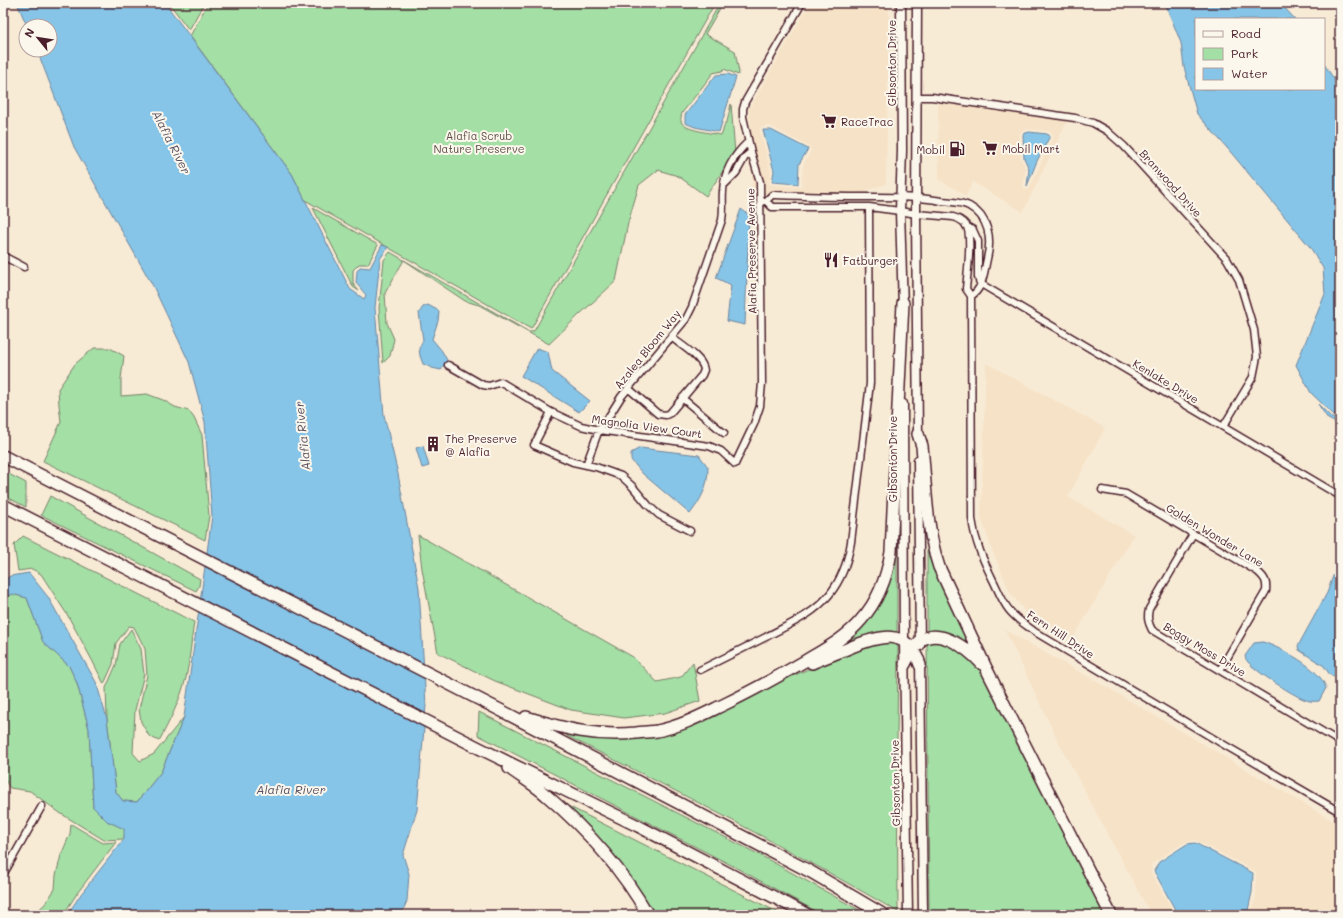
<svg xmlns="http://www.w3.org/2000/svg" width="1343" height="918" font-family="Mali,sans-serif">
	<style>
		.built { fill: #f6e2c6; fill-rule: evenodd }
		.green { fill: #a4dfa5; stroke: #777f68 }
		.water { fill: #86c5e7; stroke: #6e839c }
		.lines { fill: none; stroke-linecap: round; stroke-linejoin: round }
		.minor-casing { stroke: #4a1f2b; stroke-width: 9 }
		.secondary-casing { stroke: #4a1f2b; stroke-width: 11 }
		.motorway-casing { stroke: #4a1f2b; stroke-width: 14 }
		.minor { stroke: #fbf7ec; stroke-width: 6 }
		.secondary { stroke: #fbf7ec; stroke-width: 8 }
		.motorway { stroke: #fbf7ec; stroke-width: 11 }
		.labels { text-anchor: middle; dominant-baseline: central; stroke-width: 4; stroke-linejoin: round; paint-order: stroke }
		.street-label { font-size: 11px; fill: #4a1f2b; stroke: #fbf7ec }
		.poi-label { font-size: 11px; fill: #4a1f2b; stroke: #fbf7ec; text-anchor: start }
		.park-label { font-size: 11px; fill: #604f4a; stroke: #fbf7ec }
		.water-label { font-size: 12px; font-style: italic; fill: #5c5163; stroke: #fbf7ec }
	</style>
	<rect width="100%" height="100%" fill="#f8ebd6"/>
	<filter id="ink" filterUnits="userSpaceOnUse"><feTurbulence type="fractalNoise" baseFrequency=".025" numOctaves="2"/><feDisplacementMap in="SourceGraphic" scale="8" xChannelSelector="R" yChannelSelector="G"/><feConvolveMatrix kernelMatrix="1 2 1 2 8 2 1 2 1" color-interpolation-filters="sRGB"/></filter>
	<g filter="url(#ink)">
		<path class="built" d="M810,3H889L886,184L867,190V193L772,191L765,196L756,197L757,204H765L767,207H752V140L749,109ZM770,126L811,148V151L803,165L802,184L800,187L772,185L769,183L771,171L760,131L761,127Z
			M938,103L1067,121L1023,212L973,182L965,197L961,192L939,180ZM1028,129L1049,131L1052,133L1054,136L1041,162L1030,188L1027,190L1024,188L1023,186L1026,169L1021,158L1020,137V133L1023,130Z
			M986,363L1105,428L1068,497L1134,535L1072,640L1028,615L1011,594L992,550L981,517Z
			M1005,630L1108,688L1340,825V915H1251L1256,896V873L1255,871L1195,840L1185,842L1150,865L1152,868L1151,872L1175,915H1151L1060,745Z"/>
		<path class="green" d="M169,3H204L189,30Z
			M208,3H715L531,329L305,200L292,174L190,36Z
			M720,3H723L705,34L735,51L739,72L738,75L724,69L722,71L713,73L682,113C681,117 680,120 682,123C685,130 712,133 720,135L722,134L725,123L727,122L731,104L735,153L706,196L678,176L658,170L639,185L628,223L616,281L579,315L549,344L479,305L465,301L404,260L385,293L387,323L394,339L390,356L383,363L379,308L384,260L390,252L529,332H531L534,331Z
			M313,208L378,245L368,264H359L353,270V284L359,291L353,287Z
			M94,348H110L124,356L121,379V396L147,394L163,400L175,407L189,411L194,418L202,435L209,516L205,540L43,461L61,422L59,405L58,389L75,364Z
			M3,471L26,483V507L3,495Z
			M50,496L200,579L199,586L196,591L41,515Z
			M418,535L633,657L657,682L681,677L693,662L700,701L665,713L624,718L571,710L495,681L438,653L422,569Z
			M23,536L194,622C191,641 190,660 186,678C180,700 170,721 159,741L149,736L141,722L139,709L147,675L145,649L134,627L129,626L116,643L113,664L104,684L92,660L68,616L41,574L32,569L18,571L14,545Z
			M927,549H929L976,648L928,632L927,631Z
			M895,554L897,555V632H879L850,642L849,639Z
			M12,594L27,598L43,642L69,666L77,683L89,729L93,807L107,821L125,829L124,839L104,840L60,813L30,791L10,788L3,777V598Z
			M131,629L141,649L144,674L135,710L133,753L140,761L154,754L184,717L161,772L137,802L123,801L116,792L107,719L106,688L116,665L120,644Z
			M936,640L959,648L980,669L984,674L1107,915H929L927,641Z
			M876,641L894,643L898,647L897,740L898,912C790,849 679,792 567,736V732L647,734L781,681L863,645Z
			M479,712L760,855L868,915H823L731,865L478,735Z
			M566,805L783,915H650L565,808Z
			M71,824L103,843L116,842L78,892L63,915H33L45,904L55,889L56,875L61,855L70,834Z"/>
		<path class="water" d="M17,3H165L292,174L350,289L364,299L366,295L356,283L357,271L360,267L370,268L382,245L388,247L380,259L375,308L384,415L398,474L419,588L426,705L417,810L403,855L409,874L407,901L401,915H67L81,894L124,839V829L107,821L93,807L89,729L77,683L69,666L43,642L27,598L12,594L3,598V581L10,576L29,573L48,597L96,682L107,719L116,792L123,801L137,802L161,772L184,717L212,516L205,422L189,362L153,286L74,147L37,50H50V26H27Z
			M1165,3H1280L1295,19H1196V89H1324V64L1336,82L1340,85V417L1334,415L1311,393L1296,365L1325,294L1323,268L1310,247L1228,149L1197,114L1184,67L1181,43Z
			M728,74L736,77L719,132L695,127L685,123V115L716,75Z
			M763,130H771L808,149L799,164L798,184L772,182L774,171Z
			M1029,132L1047,134L1050,136L1037,161L1027,186L1029,169L1024,158L1023,134Z
			M741,209L749,215L745,325L727,321L731,285L716,278Z
			M428,305L439,311L438,321L432,339L442,351L447,360L441,370L432,368L423,364L420,356L419,348L423,340L419,313L423,307Z
			M537,348L548,352L552,371L590,401L579,412L521,376Z
			M1318,404L1332,418L1340,420V425L1328,419Z
			M423,446L429,466L422,468L416,448Z
			M640,448L699,455L708,467C708,487 702,498 690,514L643,474L631,460V453Z
			M1336,574L1340,576V665L1334,677L1330,675L1324,666L1299,650L1298,646L1327,593L1333,576Z
			M1263,642C1283,649 1320,668 1326,688L1319,701C1313,702 1307,701 1301,698C1290,693 1255,671 1248,662C1246,660 1246,659 1245,656L1254,643Z
			M1195,843L1253,873L1252,892L1247,915H1178L1154,871L1159,862L1187,844Z"/>
		<g class="lines">
			<g class="minor-casing">
				<path id="minor" d="M917,97H932L1075,118L1093,123L1107,131L1124,146L1227,259L1239,280L1254,330L1257,357L1253,377L1223,427
					M725,184L736,173L745,157L751,152
					M764,201H766L772,195C799,196 825,197 851,197C882,197 912,196 942,201C951,202 961,202 969,206C989,217 992,239 987,259C984,272 983,289 971,296
					M766,201L772,207H869L900,211L916,214L953,217C957,218 963,221 966,225C973,235 967,276 966,289L971,296L972,519C975,542 983,560 993,580C998,590 1002,601 1009,610C1016,619 1026,625 1035,632L1221,743L1340,812
					M966,226L973,230L978,241V277L979,281L981,284L1340,496
					M3,256L24,267
					M448,365L483,385L489,386L501,382L551,412L581,426L599,430L709,446L721,451L735,464L754,424L760,406L762,383L760,182L751,152L743,117V109L745,102L802,3
					M628,388L658,414L666,415L670,413L702,375L704,370C703,358 681,345 671,337
					M682,398L724,433
					M551,412L534,445L573,462L596,467L621,476L632,486L648,505L659,515L690,531
					M586,465L599,430L606,421L621,397L686,319L692,307L722,220C724,210 722,201 723,191C724,171 734,155 748,142
					M1102,490L1126,494L1258,572C1265,578 1267,582 1266,591L1220,670
					M1193,534L1149,609C1147,618 1148,622 1152,630L1340,742
					M700,670C722,659 744,648 766,637C788,625 813,615 829,595C842,579 848,561 851,542L870,383L869,207
					M3,875L42,806"/>
			</g>
			<g class="secondary-casing">
				<path id="secondary" d="M901,3L902,150L900,211L903,308
					M917,3L916,214L918,438
					M903,404L904,641L908,915
					M918,460L920,646
					M920,660L923,915"/>
			</g>
			<g class="motorway-casing">
				<path id="motorway" d="M918,434L922,446C926,486 926,528 939,567L987,670L1111,915
					M3,456L502,711L811,872L884,915
					M3,505L479,748L638,826L808,915
					M812,663C824,658 837,653 849,648C878,636 908,626 920,665
					M905,664C909,656 913,647 920,641C940,626 969,650 982,664
					M526,717C565,729 595,737 636,733C643,732 650,732 657,731C682,726 702,715 725,704C752,691 779,676 805,661C825,649 846,638 861,620C878,601 887,577 891,552L903,303
					M509,768C521,777 535,785 546,795C586,829 622,869 648,915"/>
			</g>
			<use href="#minor" class="minor"/>
			<use href="#secondary" class="secondary"/>
			<use href="#motorway" class="motorway"/>
		</g>
	</g>
	<defs>
		<g id="supermarket-bare" transform="scale(1.2)"><path d="M-6-5.5h2.5l.6 2H6L4.5 2H-2.5L-4.4-4H-6ZM-1.5 3.2a1.3 1.3 0 1 0 .1 0ZM3 3.2a1.3 1.3 0 1 0 .1 0Z" fill="#4a1f2b" stroke="#fbf7ec" stroke-width="2.5" paint-order="stroke"/></g>
		<g id="fuel-bare" transform="scale(1.2)"><path d="M-5.5-6h7V0h2V4h1.3V-2.5L3-4.5l.8-.8L6-3V5H2.5V1h-1V6h-7ZM-4.2-4.7v3.2H.2V-4.7Z" fill="#4a1f2b" stroke="#fbf7ec" stroke-width="2.5" paint-order="stroke"/></g>
		<g id="restaurant-bare" transform="scale(1.2)"><path d="M-5-6h1v4h1v-4h1v4h1v-4h1v5L-1.5 .5V6h-2V.5L-5-1ZM5-6V6H3V1.5H1.5Q1.5-4 5-6Z" fill="#4a1f2b" stroke="#fbf7ec" stroke-width="2.5" paint-order="stroke"/></g>
		<g id="building-bare" transform="scale(1.2)"><path d="M-4-6H4V6H1V3H-1V6H-4ZM-2.5-4.3h1.7v1.8h-1.7ZM.8-4.3h1.7v1.8H.8ZM-2.5-1h1.7V.8h-1.7ZM.8-1h1.7V.8H.8Z" fill="#4a1f2b" stroke="#fbf7ec" stroke-width="2.5" paint-order="stroke"/></g>
	</defs>
	<g fill-rule="evenodd">
		<use href="#supermarket-bare" x="829" y="121"/>
		<use href="#supermarket-bare" x="990" y="148"/>
		<use href="#fuel-bare" x="957" y="149"/>
		<use href="#restaurant-bare" x="831" y="260"/>
		<use href="#building-bare" x="433" y="444"/>
	</g>
	<g class="labels">
		<g class="street-label">
			<text transform="translate(891 63) rotate(-90)">Gibsonton Drive</text>
			<text transform="translate(1171 183) rotate(48)">Branwood Drive</text>
			<text transform="translate(751 251) rotate(-91)">Alafia Preserve Avenue</text>
			<text transform="translate(647 349) rotate(-51)">Azalea Bloom Way</text>
			<text transform="translate(1166 381) rotate(31)">Kenlake Drive</text>
			<text transform="translate(647 426) rotate(8)">Magnolia View Court</text>
			<text transform="translate(892 459) rotate(-90)">Gibsonton Drive</text>
			<text transform="translate(1215 535) rotate(31)">Golden Wonder Lane</text>
			<text transform="translate(1061 634) rotate(33)">Fern Hill Drive</text>
			<text transform="translate(1205 649) rotate(31)">Boggy Moss Drive</text>
			<text transform="translate(895 783) rotate(-91)">Gibsonton Drive</text>
		</g>
		<g class="poi-label">
			<text x="841" y="121">RaceTrac</text>
			<text x="1002" y="148">Mobil Mart</text>
			<text x="945" y="149" text-anchor="end">Mobil</text>
			<text x="843" y="260">Fatburger</text>
			<text x="445" y="438">The Preserve<tspan x="445" dy="13">@ Alafia</tspan></text>
		</g>
		<g class="park-label">
			<text x="479" y="135">Alafia Scrub<tspan x="479" dy="13">Nature Preserve</tspan></text>
		</g>
		<g class="water-label">
			<text transform="translate(172 142) rotate(63)">Alafia River</text>
			<text transform="translate(302 436) rotate(-96)">Alafia River</text>
			<text x="291" y="789">Alafia River</text>
		</g>
	</g>
	<rect width="1343" height="918" fill="none" stroke="#fbf7ec" stroke-width="16"/>
	<rect x="8" y="8" width="1327" height="902" fill="none" stroke="#4a1f2b" stroke-width="1.5" filter="url(#ink)"/>
	<rect x="1195" y="18" width="130" height="72" fill="#fbf7ec" stroke="#b4a19f"/>
	<rect x="1203" y="31" width="20" height="6" fill="#fbf7ec" stroke="#b4a19f"/>
	<text x="1231" y="38" font-size="12" fill="#4a1f2b">Road</text>
	<rect x="1203" y="48" width="20" height="12" fill="#a4dfa5" stroke="#b4a19f"/>
	<text x="1231" y="58" font-size="12" fill="#4a1f2b">Park</text>
	<rect x="1203" y="68" width="20" height="12" fill="#86c5e7" stroke="#b4a19f"/>
	<text x="1231" y="78" font-size="12" fill="#4a1f2b">Water</text>
	<g transform="translate(38 38) rotate(300)"><circle r="19" fill="#fbf7ec" stroke="#b4a19f"/>
	<path d="M0-3L7 15L0 10L-7 15Z" fill="#4a1f2b"/>
	<text y="-6" font-size="11" font-weight="bold" text-anchor="middle" fill="#4a1f2b">N</text>
	</g>
</svg>
